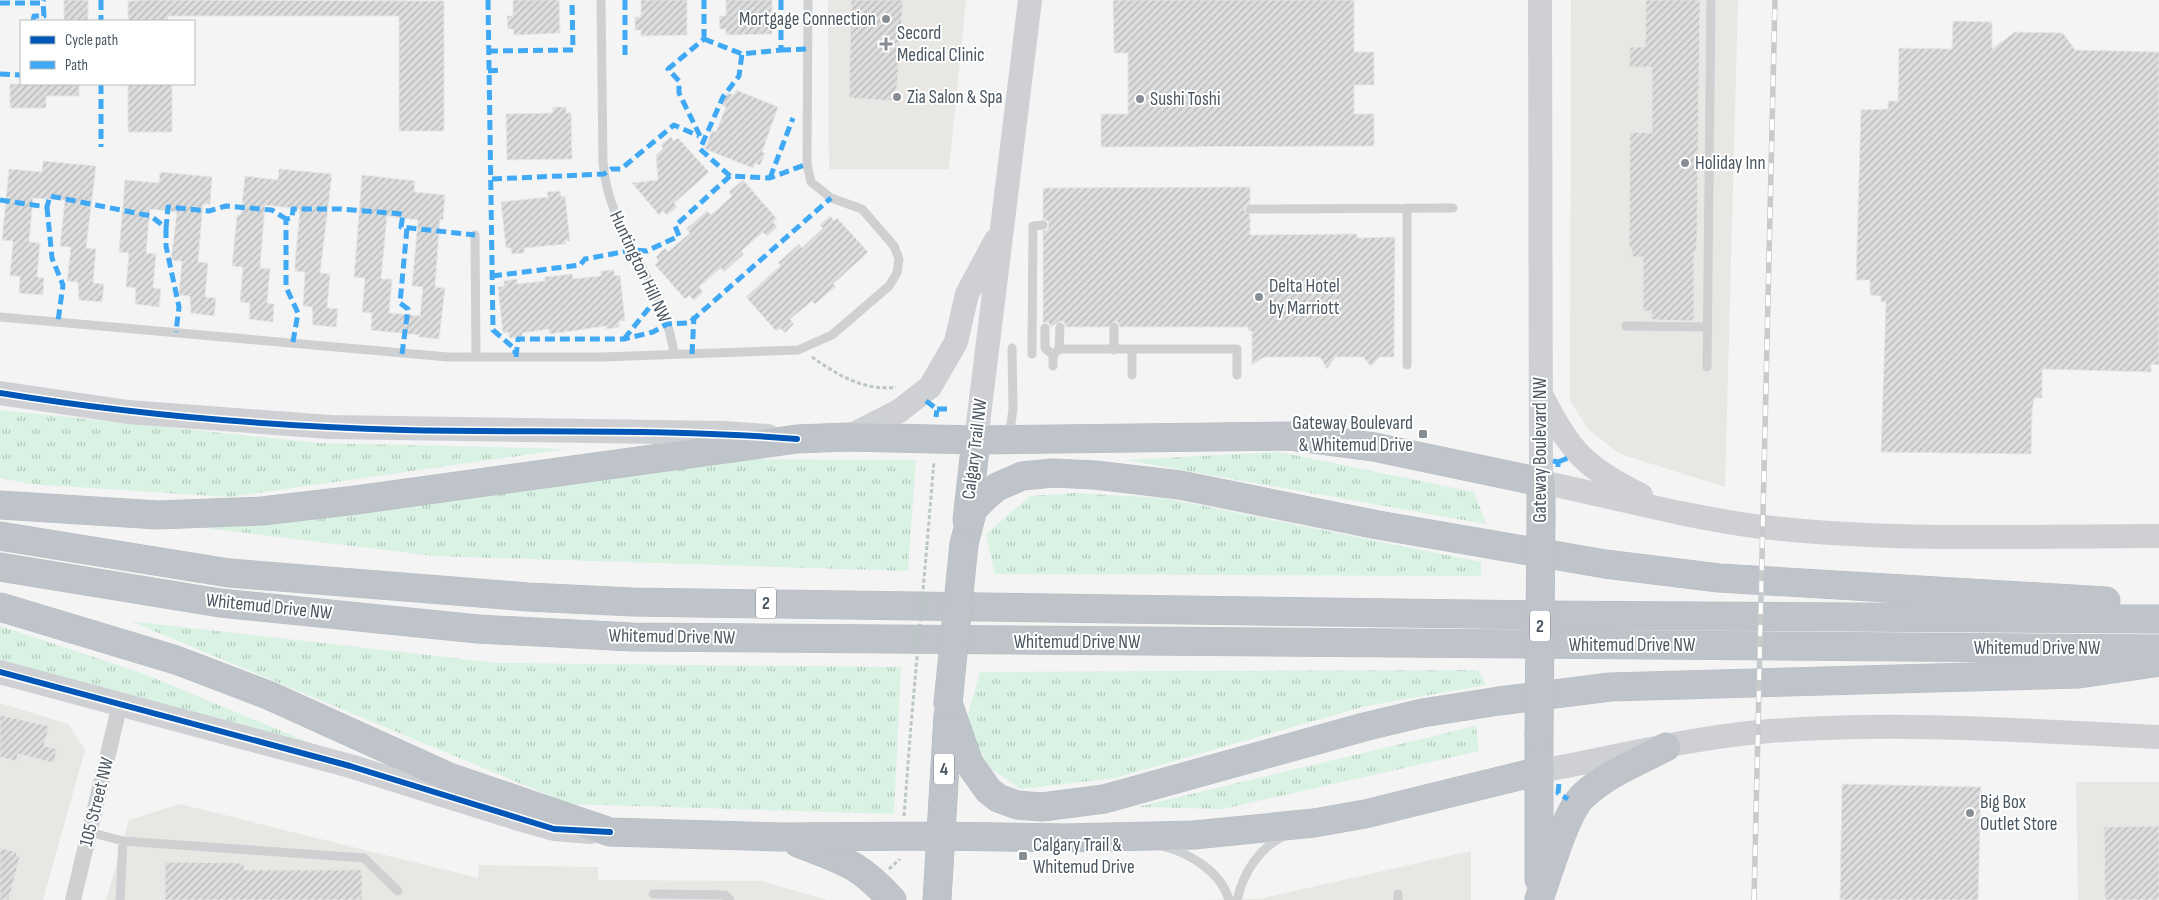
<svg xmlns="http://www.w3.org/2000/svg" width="2159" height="900" font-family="'Sofia Sans Condensed',sans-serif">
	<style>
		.commercial { fill: #e8e7e3 }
		.grass { fill: url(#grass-tufts) }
		.building { fill: url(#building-hatch); stroke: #e5e6e7; fill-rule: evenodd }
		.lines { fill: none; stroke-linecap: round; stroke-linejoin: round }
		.highway-casing { stroke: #b9bec3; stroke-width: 29 }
		.path { stroke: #bcc7c4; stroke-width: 3; stroke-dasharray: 4 2.5; stroke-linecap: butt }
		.lane { stroke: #ced0d2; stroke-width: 9 }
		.street { stroke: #ced0d2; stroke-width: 16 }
		.secondary { stroke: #ced0d4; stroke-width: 24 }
		.highway { stroke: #bec4c9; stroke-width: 28 }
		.rail-casing { stroke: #c9cacc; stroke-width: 5.5 }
		.rail { stroke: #fff; stroke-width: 4; stroke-dasharray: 11; stroke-linecap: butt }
		.highway-bridge-casing { stroke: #b9bec3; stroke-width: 29; stroke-linecap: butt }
		.path-bridge { stroke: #bcc7c4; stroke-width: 3; stroke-dasharray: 4 2.5; stroke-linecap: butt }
		.highway-bridge { stroke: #bec4c9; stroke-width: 28 }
		.quiet { stroke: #3fa9f5; stroke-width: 5; stroke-dasharray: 10 5; stroke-linecap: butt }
		.cycleway-casing { stroke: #fff; stroke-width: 9 }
		.cycleway { stroke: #0057b8; stroke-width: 6 }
		.poi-dot { fill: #868d94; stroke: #fff; stroke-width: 2 }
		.labels { text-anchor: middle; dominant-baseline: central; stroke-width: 4; stroke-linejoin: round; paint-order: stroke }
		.shield { fill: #fff; stroke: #808990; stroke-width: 1 }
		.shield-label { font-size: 18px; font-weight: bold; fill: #4a5661 }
		.poi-label { font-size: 19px; fill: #4a5661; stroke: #fff; text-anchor: start }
		.street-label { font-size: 19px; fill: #4a5661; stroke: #fff }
	</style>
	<defs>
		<pattern id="grass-tufts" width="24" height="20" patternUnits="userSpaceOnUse" patternTransform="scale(1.25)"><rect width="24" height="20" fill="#d9f2e3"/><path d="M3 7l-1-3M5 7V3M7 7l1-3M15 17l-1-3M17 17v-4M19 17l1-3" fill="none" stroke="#b2c7bb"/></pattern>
		<pattern id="building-hatch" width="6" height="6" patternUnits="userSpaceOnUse" patternTransform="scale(1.25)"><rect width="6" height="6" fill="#ddddde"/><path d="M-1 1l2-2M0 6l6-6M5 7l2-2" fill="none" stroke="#b5b6b7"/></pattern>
	</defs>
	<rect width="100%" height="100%" fill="#f4f4f4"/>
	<path class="commercial" d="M828,0H966L949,169H829Z
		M1571,0H1738L1725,487L1620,454L1588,429L1570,401Z
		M0,703L68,724L85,750L43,900H0Z
		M2076,782H2159V900H2078Z
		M180,804L478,878L479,865L598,867V880L761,881L827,900H106L129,820Z
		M1471,851V900H1199L1259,899Z"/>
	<path class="grass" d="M0,410L319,443L567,449L229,497L30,484L0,478Z
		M1279,452L1474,492L1486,524L1126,460Z
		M732,459L916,460L908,571L434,556L205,528Z
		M1074,493L1164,498L1481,562V576L995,574L986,534L1030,496Z
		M130,621L498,663L901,667L894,814L570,804Z
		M0,626L142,673L327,750L0,660Z
		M1478,670L1486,685L1366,706L1115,778L1021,789L991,769L965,725L980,672Z
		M1476,726L1479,751L1222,809L1137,807Z"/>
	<path class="building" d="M64,0H88V21H64Z
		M146,0L444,1V131H399V16H168V21H128V1Z
		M513,0H559L560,33L514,35L513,29H508L507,16H513Z
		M641,0H687V35L641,36V30H635V17H641Z
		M726,0H772V34L726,35V29H720L719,16H726Z
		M851,0H903L896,101L849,98Z
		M1113,0H1354V52H1374V85H1354V114H1374V146L1101,147V114H1128V53H1114Z
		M1646,0H1700L1697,239L1696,252H1694V319L1689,321L1657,320L1651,319L1652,311H1643V257H1632V247H1629L1630,132L1652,133V67H1629L1630,47H1645Z
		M1953,21L1992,22V49L2015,32L2063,33L2075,50L2159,52V365L2151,364V372L2042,369V398H2034L2032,412L2031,454L1881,452L1886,302H1881V296L1870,295V280H1856L1861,110L1888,109V101H1898L1899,48L1952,49Z
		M10,84H79V96H46V108H10Z
		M128,84H172V132H128Z
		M736,90L778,107L762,152L765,153L760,165L755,163L753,168L705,149L712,131L716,132L726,107L722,105L727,93L734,95Z
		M553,107H566V113H571L572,159L507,160L506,114L553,113Z
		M671,137L674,141L678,138L709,172L674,203L677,207L667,215L663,211L659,215L632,183L658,180L656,155L663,148L661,145Z
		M43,161L96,166L86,248L96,249L93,283L104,284L102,302L79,300L78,282L67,281L71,247L60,246L65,200L33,198L29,242L40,243L37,277L44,278L43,295L19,293L20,276H10L13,241L2,240L9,169L42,172Z
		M279,169L332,174L320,273L330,274L327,308L338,309L336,327L313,325L312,307L303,306L305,272L295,271V263L300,209L265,205L260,268L270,269L267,303L274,304L273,322L249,319L250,303L240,302L243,267L232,266L237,215H241L245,176L278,180Z
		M160,172L212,177L210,204H203L198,262L208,263L205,297L216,298L214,316L191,313L190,296L179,295L182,261L171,260L177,212L150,209L146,253L156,254L153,288L161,289L159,307L135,304L136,288L126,287L129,253L119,252L125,180L159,183Z
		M362,175L415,181L414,192L445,195L443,220L440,219L435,287L445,288L439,339L419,337V335L371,330L372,313L362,312L365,278L354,277ZM387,216L418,220L412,286L423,287L420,316L389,313L392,279H381Z
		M743,180L777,219L773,222L777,227L767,236L763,232L741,251L744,254L724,272L721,268L699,287L703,292L694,300L689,295L685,299L655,265L659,261L656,257L665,248L668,252L690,233L686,229L707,211L711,215L732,196L729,192Z
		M1250,187V203L1245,206L1244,210L1250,215V235L1357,234V238L1395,237L1394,357H1380L1371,366L1363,357H1335L1327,369L1320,357H1264L1252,365V331H1248V327H1120L1118,322L1114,321L1108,327H1066L1064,322L1060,321L1051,327L1049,323L1043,322V231L1047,230L1049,225L1048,221L1043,219V188Z
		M560,191L561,197L565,196L570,241H565L566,244L524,248V253L512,254L511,248H506L501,202L548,197L547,192Z
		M830,216L834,221L837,218L868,252L833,284L836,286L815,304L812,301L790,319L794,324L785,333L780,328L776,331L746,297L781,265L778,263L799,244L802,248L823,228L820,225Z
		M614,270V276L620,275L625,321H619V327L606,329V326L550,334L549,329L522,333V337L509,338V332L503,333L498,287L504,286V281L517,279V284L545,281V277L572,274L573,279L601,276V271Z
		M0,715L49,726L44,746L57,749L54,763L18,754L16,761L0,757Z
		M1842,784L1981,787L1978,900H1840Z
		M2159,826V900H2105L2104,827Z
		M0,848L17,852L16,855L20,856L9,900H0Z
		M165,862L244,863V870H362V900H165Z"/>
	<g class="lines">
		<g class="highway-casing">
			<path id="highway" d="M0,505L158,515L262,511L356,500L797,439L848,437L976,440L1290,436L1374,447L1541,482V517
				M967,520L976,440
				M0,536L229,573L528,597L633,602L1536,615L2159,619
				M964,544L973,509L988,494L997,487L1022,476L1053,473L1095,475L1180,485L1378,525L1605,564L1719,578L2106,601
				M0,567L220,603L478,629L632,637L2159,649
				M0,607L176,660L268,695L449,777L610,832L782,837L940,836L1066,838L1194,835L1314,823L1365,814L1540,771
				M948,703L969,763L988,790L998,798L1017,805L1042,807L1104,799L1364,727L1422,713L1499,701L1610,687L2079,674L2154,663
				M1539,736V879
				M798,843C843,861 857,862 892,900
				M1539,899C1549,873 1565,813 1583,796C1606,774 1639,761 1666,747
				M937,900L948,715"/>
		</g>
		<path class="path" d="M812,357C836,374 865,392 896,387
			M927,545L934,461
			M904,816L911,725
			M889,869L900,859"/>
		<path class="lane" d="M601,0L603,163C609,235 665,283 674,354
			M1407,208V365
			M1250,209L1453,208
			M475,235L476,357
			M0,317L448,357H602L798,350L832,335L889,286L897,273L899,259L894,246L862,209L831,198L811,182L807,164L808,0
			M1626,326L1708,327
			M1045,328V348L1053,355L1059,349L1060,327
			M1059,349H1237V375
			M1114,350V327
			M1132,350V375
			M1032,354L1033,226L1043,225
			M1053,366V355
			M1707,367L1711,0
			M1009,438L1013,409L1012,348
			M89,832L123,841L120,900
			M123,841L364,858L398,891
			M1162,846C1189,853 1221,871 1229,900
			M653,894L725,895L730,900
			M1398,894V900
			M1237,900C1243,873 1259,848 1284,836"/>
		<path class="street" d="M73,900L120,704"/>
		<path class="secondary" d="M1540,0L1541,482C1614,497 1688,518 1763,527C1894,542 2027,536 2159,536
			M0,393L128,412L330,427L724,433L768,436
			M1542,396C1569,450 1586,469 1641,495
			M848,437L899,411L930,387L956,342L967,294L996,240
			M976,440L1030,0
			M0,672L350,766L519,819L554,829L591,832
			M1540,771C1616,757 1693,737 1770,731C1900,721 2029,731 2159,737"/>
		<use href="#highway" class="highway"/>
		<g class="rail-casing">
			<path id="rail" d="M1754,900L1775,0"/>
		</g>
		<use href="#rail" class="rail"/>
		<g class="highway-bridge-casing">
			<path id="highway-bridge" d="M948,703L964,544
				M1539,736L1541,517"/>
		</g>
		<path class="path-bridge" d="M911,725L927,545"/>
		<use href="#highway-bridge" class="highway-bridge"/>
		<path class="quiet" d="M101,0V21
			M488,0L493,330L515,349V354
			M625,0V59
			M0,3H43L44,0
			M33,21L34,16H44L43,3
			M704,39L742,54L781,50V0
			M704,39V0
			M781,50L809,49
			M488,51L573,50L572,0
			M488,71L503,70
			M0,74L21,75
			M101,84V147
			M700,136L679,93V81L668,69L704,39
			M730,176L700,149L723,97L739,76L742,54
			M770,178L793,118
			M492,179L604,174L611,169H621L674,125L699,136
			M0,200L47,207L50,196L151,216L166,228L168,207L209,211L226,206L272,210L286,219
			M47,207L52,258L63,285L58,321
			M166,228V246L179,307L176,332
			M492,276L580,265L585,259L633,250L647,251L679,236L675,226L730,176L770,178L807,164
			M624,339L649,308
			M293,342L298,313L286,287V219L292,218L293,209H341L403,214L401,227L475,235
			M402,354L408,309L400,303L407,228
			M692,354L694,316
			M516,357L518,339H624L653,332L667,324L689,323L831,198
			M926,401L937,409L936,417
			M937,409H948
			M1553,461L1558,462V472
			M1558,462L1568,458
			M1559,784L1558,793L1568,799"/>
		<g class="cycleway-casing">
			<path id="cycleway" d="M0,393C134,415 268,426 404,430C535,433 667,428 797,439
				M0,672L350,766L554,829L610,832"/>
		</g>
		<use href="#cycleway" class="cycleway"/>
	</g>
	<g class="poi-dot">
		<circle cx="886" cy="19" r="5"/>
		<path d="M883.5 36.5h5v5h5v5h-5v5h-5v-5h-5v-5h5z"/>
		<circle cx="897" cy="97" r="5"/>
		<circle cx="1140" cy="99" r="5"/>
		<circle cx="1685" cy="163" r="5"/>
		<circle cx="1259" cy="297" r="5"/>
		<rect x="1418" y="429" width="10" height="10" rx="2.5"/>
		<circle cx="1970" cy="813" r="5"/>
		<rect x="1018" y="851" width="10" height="10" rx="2.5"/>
	</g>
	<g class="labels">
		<g class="shield">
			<rect x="756" y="587.5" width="20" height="31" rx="4"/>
			<rect x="1530" y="610.5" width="20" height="31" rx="4"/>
			<rect x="934" y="753.5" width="20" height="31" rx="4"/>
		</g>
		<g class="shield-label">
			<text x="766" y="603">2</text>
			<text x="1540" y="626">2</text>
			<text x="944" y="769">4</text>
		</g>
		<g class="poi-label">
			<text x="876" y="19" text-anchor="end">Mortgage Connection</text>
			<text x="897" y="33">Secord<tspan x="897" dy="22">Medical Clinic</tspan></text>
			<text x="907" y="97">Zia Salon &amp; Spa</text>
			<text x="1150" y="99">Sushi Toshi</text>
			<text x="1695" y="163">Holiday Inn</text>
			<text x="1269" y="286">Delta Hotel<tspan x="1269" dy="22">by Marriott</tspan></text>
			<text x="1413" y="423" text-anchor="end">Gateway Boulevard<tspan x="1413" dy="22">&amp; Whitemud Drive</tspan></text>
			<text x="1980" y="802">Big Box<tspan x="1980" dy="22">Outlet Store</tspan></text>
			<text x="1033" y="845">Calgary Trail &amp;<tspan x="1033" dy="22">Whitemud Drive</tspan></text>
		</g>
		<g class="street-label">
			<text transform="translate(640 267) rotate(65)">Huntington Hill NW</text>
			<text transform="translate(975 449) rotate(-83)">Calgary Trail NW</text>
			<text transform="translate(1540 450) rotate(-90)">Gateway Boulevard NW</text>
			<text transform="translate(269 607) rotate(6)">Whitemud Drive NW</text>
			<text transform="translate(672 637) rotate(1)">Whitemud Drive NW</text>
			<text x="1077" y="642">Whitemud Drive NW</text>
			<text x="1632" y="645">Whitemud Drive NW</text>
			<text x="2037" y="648">Whitemud Drive NW</text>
			<text transform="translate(97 802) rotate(-76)">105 Street NW</text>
		</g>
	</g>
	<rect x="20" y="20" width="175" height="65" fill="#ffffff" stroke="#b7bbc0"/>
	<rect x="30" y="36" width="25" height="8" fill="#0057b8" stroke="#b7bbc0"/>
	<text x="65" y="45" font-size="15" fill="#4a5661">Cycle path</text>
	<rect x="30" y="61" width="25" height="8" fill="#3fa9f5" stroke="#b7bbc0"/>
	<text x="65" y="70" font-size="15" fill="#4a5661">Path</text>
</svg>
